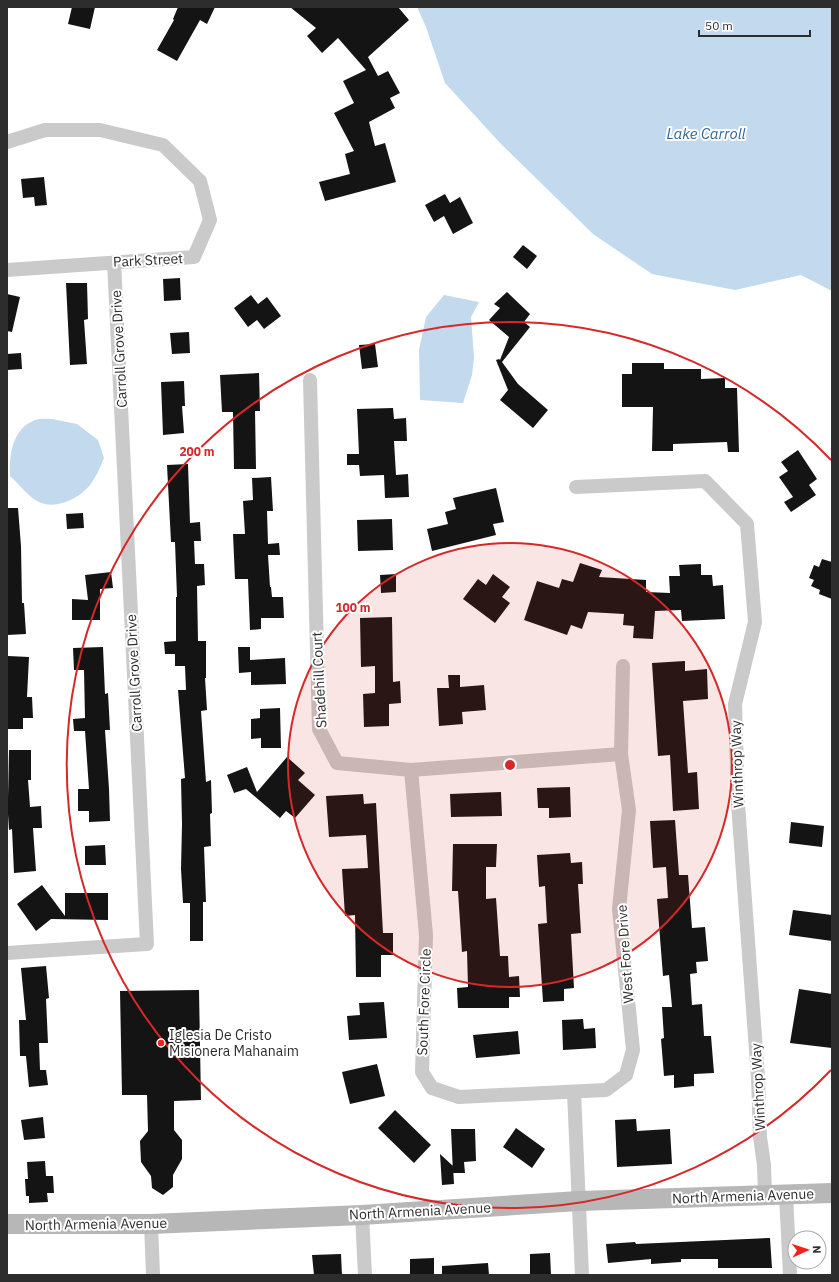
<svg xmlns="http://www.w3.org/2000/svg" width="839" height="1282" font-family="'IBM Plex Sans',sans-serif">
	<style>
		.water { fill: #c2d9ee }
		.building { fill: #141414 }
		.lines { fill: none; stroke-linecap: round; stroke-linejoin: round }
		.street { stroke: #cacaca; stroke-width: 14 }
		.secondary { stroke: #b7b7b7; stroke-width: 20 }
		.ring { fill: none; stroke: #d62828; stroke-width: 2 }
		.poi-dot { fill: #f6201c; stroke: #fff; stroke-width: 1.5 }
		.labels { text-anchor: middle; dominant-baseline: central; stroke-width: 4; stroke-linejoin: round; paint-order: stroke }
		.street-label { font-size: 14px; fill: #2d2d2d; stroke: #fff }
		.poi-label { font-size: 14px; fill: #2d2d2d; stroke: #fff; text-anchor: start }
		.water-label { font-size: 15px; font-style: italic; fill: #336796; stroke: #fff }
		.centre { fill: #d62828; stroke: #fff; stroke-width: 2 }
		.ring-label { font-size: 12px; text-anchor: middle; font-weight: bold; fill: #d62828; stroke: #fff; stroke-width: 4; stroke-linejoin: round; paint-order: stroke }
	</style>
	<rect width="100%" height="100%" fill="#fff"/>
	<path class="water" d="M417,7H832V291L801,275L735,290L652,274L593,234L501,144L445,83L426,27Z
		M444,295L479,302L471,317L474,358L472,375L463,403L420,400L419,350L426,317Z
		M52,419L77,424L98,440L104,458C100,468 96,477 90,485C79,499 54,511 37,501C29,497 18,483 10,476C9,456 12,430 33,421C38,418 47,419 52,419Z"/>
	<path class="building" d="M72,7H95L90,29L68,24Z
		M178,7H215L207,24L200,20L177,61L157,50L174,20L173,19Z
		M290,7H398L409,20L368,57L378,76L388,71L400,93L390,98L395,108L369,122L375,146L385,143L396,182L325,201L319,182L350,174L345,154L354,151L334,113L354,103L343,81L366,70L338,38L322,53L307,36L316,28Z
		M44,177L47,205L35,206L34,197L23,198L21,179Z
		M445,194L450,203L460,197L473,223L453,234L444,216L434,222L425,205Z
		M523,245L537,256L527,269L513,257Z
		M180,278L181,300L164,301L163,279Z
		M66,283H87L88,319L84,320L87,364L70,365Z
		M507,292L530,314L524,322L530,327L502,362L518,384L548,410L533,428L500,400L508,390L496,360L499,359L500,360L509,337L489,320L500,308L494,304Z
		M7,294L20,297L12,332L7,331Z
		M251,295L258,304L267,297L281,316L264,329L257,320L248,327L234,308Z
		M189,332L190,353L172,354L170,333Z
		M375,344L378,367L362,369L359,345Z
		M21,353L22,369L7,370V354Z
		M632,363H664V369H701V379L725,378V388H737L739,452H728L727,442L673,444V451H652L653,407H622V374H632Z
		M259,373L260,411H255L256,469H234L233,412H222L220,375Z
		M184,381L185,406H182L184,433L163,435L161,382Z
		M393,408L394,419L406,418L407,441H394L396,475L408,474L409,497L385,498L384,475L360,476L359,465H347V454H359L357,409Z
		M798,450L817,479L809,485L816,495L791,512L784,502L793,497L779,477L788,471L781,462Z
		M188,464L190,523L200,522L201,541H194L195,564H204L205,585L197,586L198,641H206V678H205L207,710L201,711L206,782L211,780L212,813L210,814L211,846L204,847L206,902H203V941H190V903H183L181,869L182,824L181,779L185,778L178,690H186L185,666H175V654H165L164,642L176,641V597H177L175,542H171L167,465Z
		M271,477L273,511H267L268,544L279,543L280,555H268L270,587H271L272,597H283L284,618H261V629L250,630L248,579H235L233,534H245L243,501L253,500L252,478Z
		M496,488L504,522L493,524L496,535L432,551L427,529L448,524L445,512L456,509L453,498Z
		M7,508H18L21,546L22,603H24L26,634L7,635Z
		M83,513L84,528L67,529L66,514Z
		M392,519L393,550L358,551L357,520Z
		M822,559L832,562V599L819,594L820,590L811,586L814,580L809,578L814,565L819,567Z
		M580,563L602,570L599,577L646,580V592L670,593L669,576H680L679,565L701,564V575H712L713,586L723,585L725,619L682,621L681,610L655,611L653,639L633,638L634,626L623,625L624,614L588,612L582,629L571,625L567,635L524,620L537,581L559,588L562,579L573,582Z
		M111,572L113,588L100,589V620H72V599L88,600L85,575Z
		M396,574V592L381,593L380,575Z
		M493,574L510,587L502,597L510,603L495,623L463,599L478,579L486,585Z
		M392,617L393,682L400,681L401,703L389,704V726L364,727L363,694L375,693V666L361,667L360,618Z
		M103,647L105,694L108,693L110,730H105L109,789L110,821L89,822V811H78V789H89L85,731H74L73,719L85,718L84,670H74L73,648Z
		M238,647H250V660L285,658L286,684L251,685V672L239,673Z
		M8,656L29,657L27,697H32L33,718H23V729H7Z
		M685,661V671L707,669L708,699L683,701L688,773L697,772L699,809L673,811L670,755L658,756L652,663Z
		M448,675H460V687L484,685L486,710L462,712L463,724L439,726L437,688H449Z
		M280,708L281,748H261V738L251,739V719L260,718V709Z
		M9,750H31V780H28L30,807L41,806L42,828H33L36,871L14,873L12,829L9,830L7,799L8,798Z
		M287,757L305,773L298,780L315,795L295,818L286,811L280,818L246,789L234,793L227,775L247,767L257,792Z
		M570,787L571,817L549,818V808H538L537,788Z
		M501,792L502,816L451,817L450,794Z
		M363,794L364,804L376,803L383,933H393V955H381V977H356L355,915L345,916L342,869L368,868L366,835L329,837L326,796Z
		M675,820L679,875H688L692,928L705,927L708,961L696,962L697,973L690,974L692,1005L702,1004L704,1036H711L714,1073L694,1074V1086L674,1088V1075L664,1076L661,1039L664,1038L662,1007H672L669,975L663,976L657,899L668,898L666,867L653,868L650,821Z
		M791,822L824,826L822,847L789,843Z
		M453,844H497L496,867H486V899L496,898L500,956H508L509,977L519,976L520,997H509V1008H458L457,988L468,987L467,951L462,952L458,891H452Z
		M105,845L106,865H85V846Z
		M570,853L571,863L582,862L583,884H578L581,933L571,934L574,988L564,989V1001L543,1002L538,924L547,923L545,886L539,887L537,855Z
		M42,885L65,916V893H108V920L51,919L36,931L17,904Z
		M793,910L832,915V941L789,935Z
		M46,966L49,998L46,999L48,1043H39L40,1070H46L48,1085L29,1087L26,1056H20L19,1020H26L21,968Z
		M799,989L832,994V1048L790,1043Z
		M199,990L201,1100L174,1101V1130L182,1140V1159L173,1175V1187L163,1195L152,1188L151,1176L141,1162L140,1141L148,1131L147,1095H122L120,991Z
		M384,1002L387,1038L349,1040L347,1016L360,1015L359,1003Z
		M583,1019L584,1029L595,1028L596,1048L563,1050L562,1020Z
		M518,1031L520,1054L476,1058L473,1035Z
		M377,1064L385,1096L350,1104L342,1072Z
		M395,1110L431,1145L414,1163L378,1128Z
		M43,1117L45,1138L24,1140L21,1120Z
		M636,1119L637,1131L670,1129L672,1164L617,1167L615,1120Z
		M516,1128L545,1149L532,1168L503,1147Z
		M451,1129H475L476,1161L464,1162L465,1173H453Z
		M440,1154L453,1166L454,1184L442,1185Z
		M45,1161L46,1176H53L54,1193H47L48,1202L29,1203V1196H26L25,1179H28L27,1162Z
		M770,1238L772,1268H718V1259H681V1262L651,1264V1259L608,1263L606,1244L635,1242L636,1244Z
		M550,1253L551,1275H530V1254Z
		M341,1254L342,1275H314L312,1255Z
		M434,1258V1275H410V1259Z
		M488,1263L489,1275H442V1266Z"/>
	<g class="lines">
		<path class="street" d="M7,142L45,130H100L163,145L200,181L210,220L194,257L7,270
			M310,380L319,729L337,763L411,770L621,754
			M576,487L705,481L747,524L755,622L735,704L738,804L758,1078L760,1137L764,1165L765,1196
			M411,770L426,935L422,1072L432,1088L459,1097L606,1090L626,1075L633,1050L619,909L629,810L621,754L623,666
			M7,953L147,944L114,262
			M574,1092L582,1275
			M786,1195L790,1275
			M362,1215L365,1275
			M151,1224L153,1275"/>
		<path class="secondary" d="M7,1224H151L362,1215L579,1201L832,1193"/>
	</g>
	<circle cx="510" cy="765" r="222" fill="#d62828" fill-opacity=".12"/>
	<g class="ring">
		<circle cx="510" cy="765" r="222"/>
		<path d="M831 1070A443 443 0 1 1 831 460"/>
	</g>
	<circle class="poi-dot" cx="161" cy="1043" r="4"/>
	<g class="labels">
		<g class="street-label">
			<text transform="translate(148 260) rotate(-3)">Park Street</text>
			<text transform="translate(119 349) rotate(-93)">Carroll Grove Drive</text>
			<text transform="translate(134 673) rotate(-93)">Carroll Grove Drive</text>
			<text transform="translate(319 680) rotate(-93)">Shadehill Court</text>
			<text transform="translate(737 764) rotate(-92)">Winthrop Way</text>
			<text transform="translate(625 954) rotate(-94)">West Fore Drive</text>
			<text transform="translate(424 1002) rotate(-88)">South Fore Circle</text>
			<text transform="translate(758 1087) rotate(-93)">Winthrop Way</text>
			<text transform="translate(743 1196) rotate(-2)">North Armenia Avenue</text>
			<text transform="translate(420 1211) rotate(-3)">North Armenia Avenue</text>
			<text transform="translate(96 1224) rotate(-1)">North Armenia Avenue</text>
		</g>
		<g class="poi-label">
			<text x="169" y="1035">Iglesia De Cristo<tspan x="169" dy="16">Misionera Mahanaim</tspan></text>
		</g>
		<g class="water-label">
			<text x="706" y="133">Lake Carroll</text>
		</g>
	</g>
	<circle cx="510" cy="765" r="6" class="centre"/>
	<g class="ring-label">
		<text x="197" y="456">200 m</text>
		<text x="353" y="612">100 m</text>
	</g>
	<rect width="839" height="1282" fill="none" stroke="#2d2d2d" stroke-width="16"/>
	<g transform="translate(807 1250) rotate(87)"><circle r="19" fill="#ffffff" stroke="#ababab"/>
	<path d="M0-3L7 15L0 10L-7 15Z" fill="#f6201c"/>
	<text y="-6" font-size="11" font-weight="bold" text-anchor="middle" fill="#2d2d2d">N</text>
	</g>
	<path d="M699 30v6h111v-6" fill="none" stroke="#2d2d2d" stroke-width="2"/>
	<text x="705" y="30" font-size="12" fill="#2d2d2d" stroke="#ffffff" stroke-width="3" paint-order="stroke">50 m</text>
</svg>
